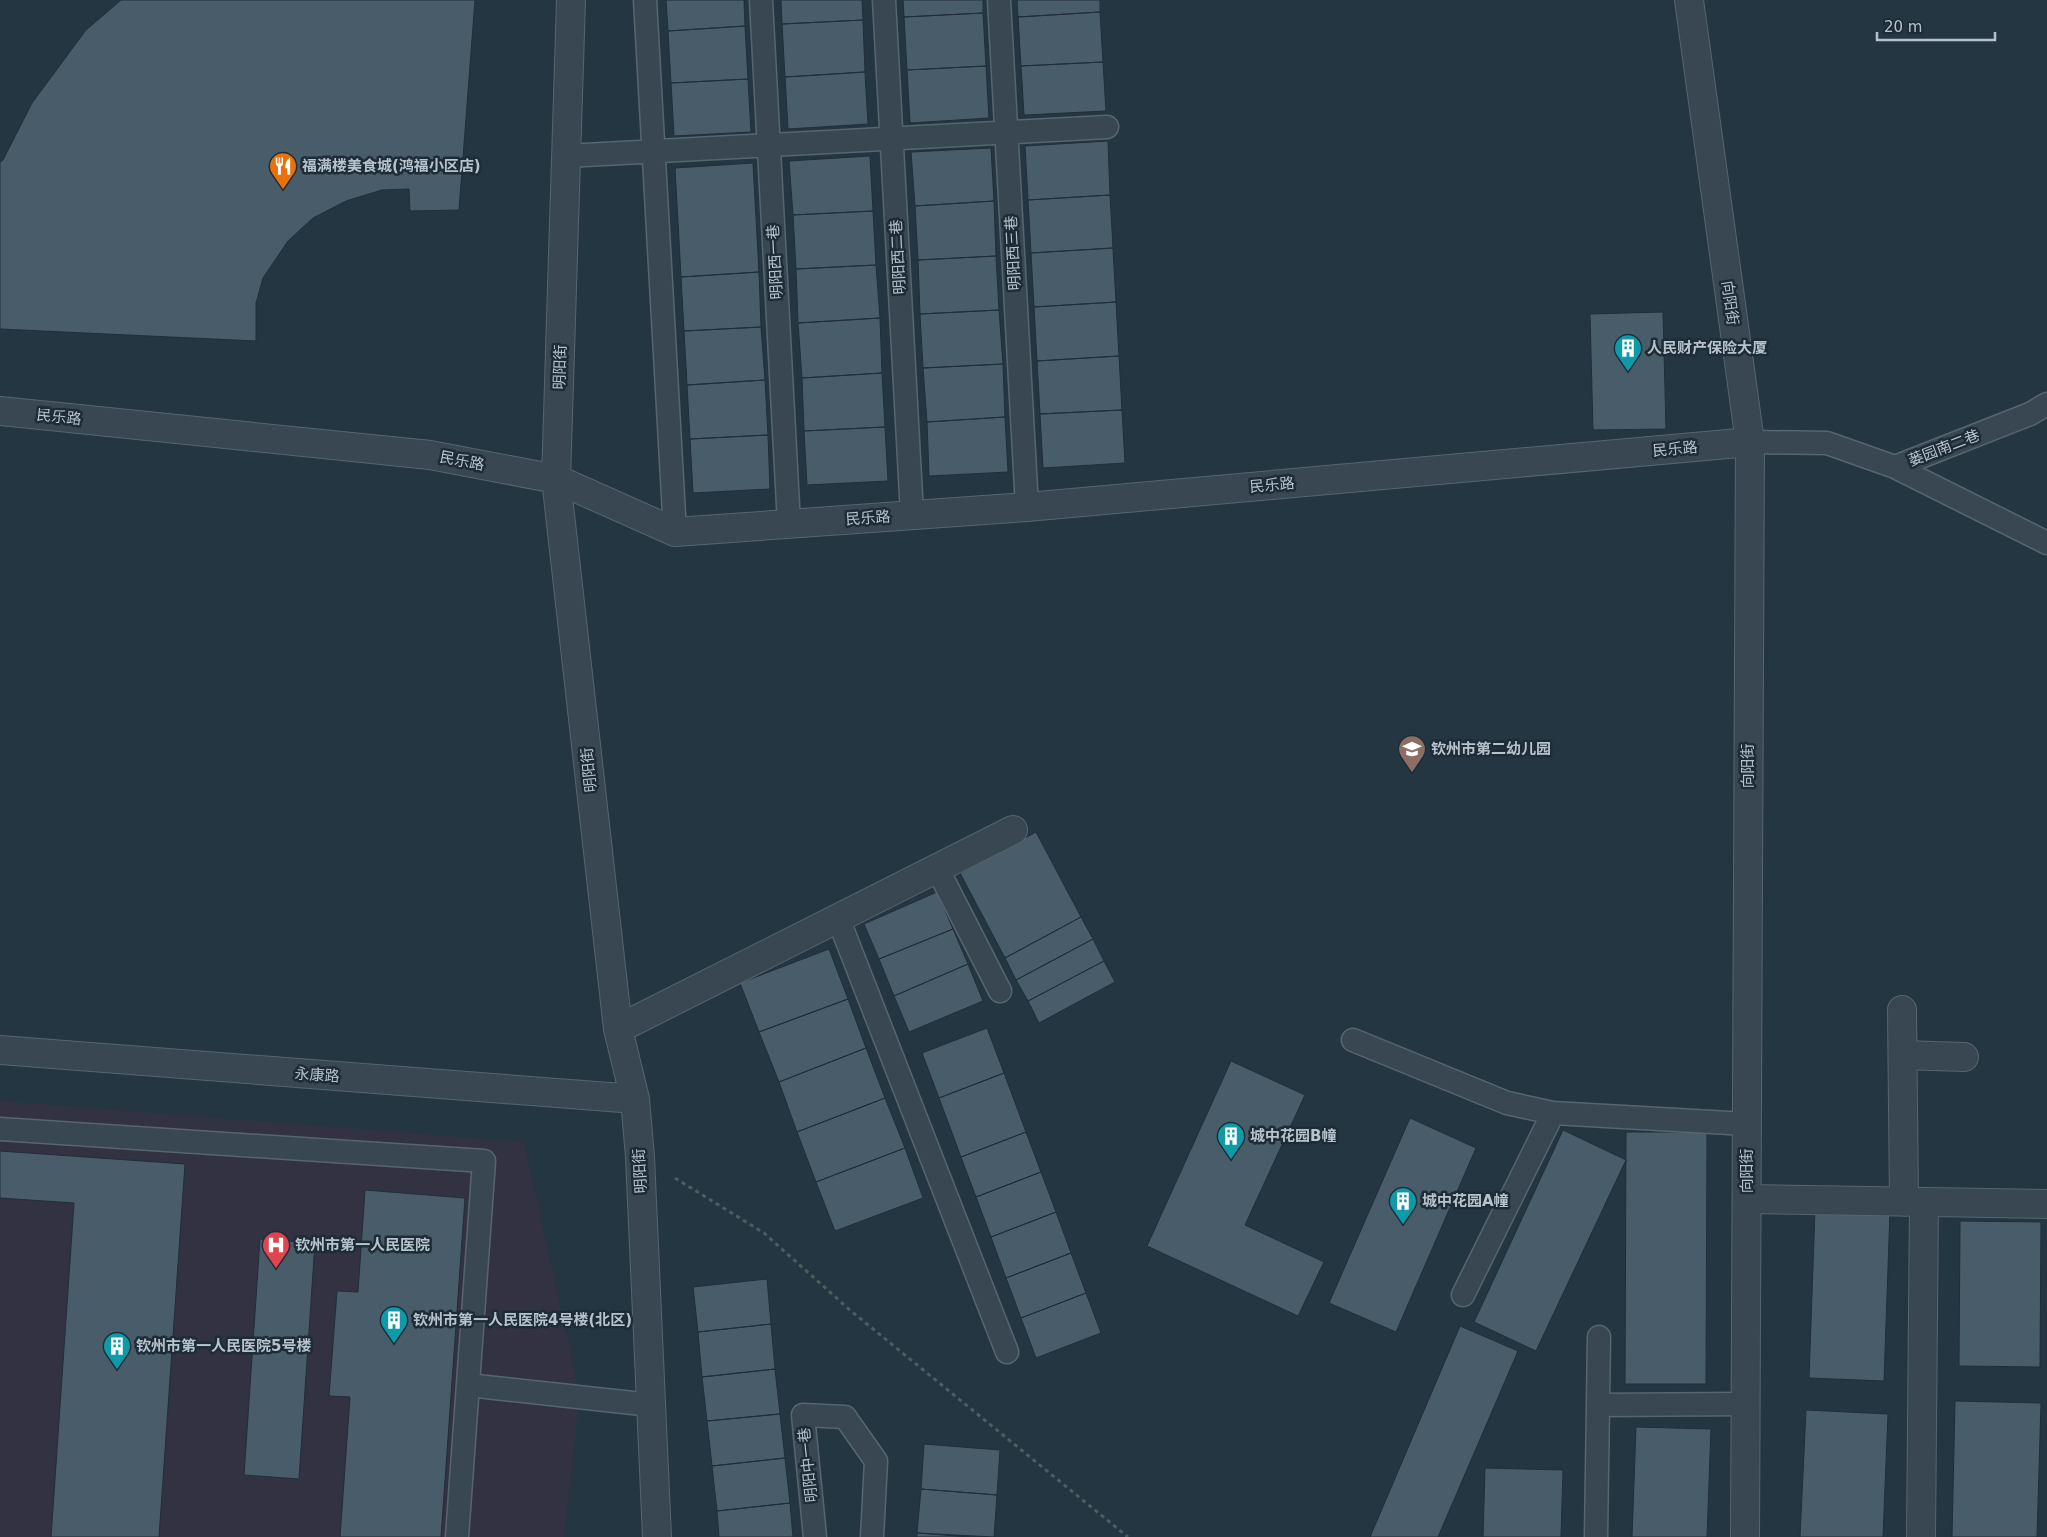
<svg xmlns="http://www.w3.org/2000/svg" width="2047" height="1537" font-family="'DejaVu Sans','Noto Sans SC',sans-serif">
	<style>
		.medical { fill: #323243 }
		.building { fill: #495c69; stroke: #202e3a }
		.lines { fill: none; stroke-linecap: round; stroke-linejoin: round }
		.service-casing { stroke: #57656f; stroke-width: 25 }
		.minor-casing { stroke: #57656f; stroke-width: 30 }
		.path { stroke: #476160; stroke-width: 3; stroke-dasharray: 4 4; stroke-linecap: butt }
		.service { stroke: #394752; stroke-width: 22 }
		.minor { stroke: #394752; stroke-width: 28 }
		.labels { text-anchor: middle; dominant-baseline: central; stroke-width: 5; stroke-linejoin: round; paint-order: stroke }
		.poi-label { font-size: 15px; font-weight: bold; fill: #b6c2cc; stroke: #1e2c38; text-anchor: start }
		.street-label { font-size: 15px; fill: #b6c2cc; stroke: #1e2c38 }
	</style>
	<rect width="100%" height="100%" fill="#253643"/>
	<path class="medical" d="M0,1101L524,1142L580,1396L564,1537H0Z"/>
	<path class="building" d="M121,0H475L459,210L410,211L409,189L382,190L346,201L313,218L288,241L263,278L256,303V341L0,329V162L3,160L32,103L86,30Z
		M666,0H744L745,26L668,31Z
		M781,0H862L863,20L782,24Z
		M903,0H983V13L904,17Z
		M1017,0H1100V12L1018,17Z
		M1100,12L1103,62L1021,66L1018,17Z
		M983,13L986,66L907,70L904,17Z
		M863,20L865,72L785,77L782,24Z
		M745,26L748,79L671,83L668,31Z
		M1103,62L1106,111L1024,115L1021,66Z
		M986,66L989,118L910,123L907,70Z
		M865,72L868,124L788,129L785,77Z
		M748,79L751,132L674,136L671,83Z
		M1108,141L1110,195L1028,200L1025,146Z
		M991,148L994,201L915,206L911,152Z
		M870,156L873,211L793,215L789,161Z
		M753,163L759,272L681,277L675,168Z
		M1110,195L1113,248L1031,253L1028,200Z
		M994,201L996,256L918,260L915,206Z
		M873,211L876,265L796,269L793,215Z
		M1113,248L1116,302L1034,307L1031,253Z
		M996,256L999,310L920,314L918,260Z
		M876,265L880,318L798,323L796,269Z
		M759,272L761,327L684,331L681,277Z
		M1116,302L1119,356L1037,361L1034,307Z
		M999,310L1003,364L923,368L920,314Z
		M1663,312L1666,429L1593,430L1590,314Z
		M880,318L882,373L802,378L798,323Z
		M761,327L765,380L687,385L684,331Z
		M1119,356L1122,410L1040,414L1037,361Z
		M1003,364L1005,417L927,422L923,368Z
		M882,373L885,427L804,431L802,378Z
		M765,380L768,435L690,439L687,385Z
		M1122,410L1125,463L1043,468L1040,414Z
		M1005,417L1008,472L929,476L927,422Z
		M885,427L888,481L807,485L804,431Z
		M768,435L770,489L693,493L690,439Z
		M1036,832L1081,917L1005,958L960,873Z
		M937,892L953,929L879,959L864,924Z
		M1081,917L1093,939L1016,980L1005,958Z
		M953,929L968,964L894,996L879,959Z
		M1093,939L1104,961L1028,1001L1016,980Z
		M829,949L848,999L759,1032L740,983Z
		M1104,961L1115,982L1039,1023L1028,1001Z
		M968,964L983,1001L909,1032L894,996Z
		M848,999L866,1048L779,1082L759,1032Z
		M987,1028L1004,1073L939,1098L922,1053Z
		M866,1048L885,1098L797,1132L779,1082Z
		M1231,1061L1305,1095L1245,1225L1324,1262L1298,1316L1147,1246Z
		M1004,1073L1026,1132L961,1157L939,1098Z
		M885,1098L905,1148L816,1182L797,1132Z
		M1410,1118L1476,1148L1396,1332L1329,1303Z
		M1563,1130L1626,1160L1536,1351L1474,1322Z
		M1026,1132L1041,1172L976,1197L961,1157Z
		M1626,1132H1707L1706,1384H1625Z
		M905,1148L923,1198L835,1231L816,1182Z
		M0,1151L185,1164L159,1537H51L74,1203L0,1198Z
		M1041,1172L1056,1212L991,1237L976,1197Z
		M365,1190L465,1198L441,1537H340L350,1397L329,1396L337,1291L358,1292Z
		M1815,1209L1890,1212L1884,1381L1809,1378Z
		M1056,1212L1071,1253L1006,1278L991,1237Z
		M1960,1221L2041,1222L2040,1367L1959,1366Z
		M260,1239L315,1243L299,1479L244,1475Z
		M1071,1253L1086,1293L1021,1318L1006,1278Z
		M767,1279L771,1324L698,1332L693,1287Z
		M1086,1293L1101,1333L1036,1358L1021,1318Z
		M771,1324L775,1369L702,1377L698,1332Z
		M1460,1326L1518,1351L1438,1537H1370Z
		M775,1369L780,1414L707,1421L702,1377Z
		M1955,1401L2041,1403L2037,1537H1952Z
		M1806,1410L1888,1414L1883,1537H1800Z
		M780,1414L785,1458L712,1466L707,1421Z
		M1636,1427L1711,1429L1707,1537H1632Z
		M924,1444L1000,1450L997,1495L921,1489Z
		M785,1458L790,1503L717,1511L712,1466Z
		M1485,1468L1563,1470L1561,1537H1483Z
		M921,1489L997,1495L994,1537L917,1533Z
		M790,1503L793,1537H719L717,1511Z
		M917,1533L969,1537H917Z"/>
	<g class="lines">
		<g class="service-casing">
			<path id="service" d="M645,0L675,532
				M761,0L789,524
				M884,0L912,514
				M999,0L1027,507
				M566,156L1107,127
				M1750,442L1827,443L1895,467L2047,543
				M1895,467L2030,414L2047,404
				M937,868L1000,991
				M838,918L1007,1352
				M1353,1040L1507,1103L1553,1113L1747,1124
				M0,1129L484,1161L457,1537
				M1463,1295L1553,1113
				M468,1385L651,1405
				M1598,1405L1746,1404
				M815,1537L803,1415L845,1417L876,1461L872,1537
				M1596,1537L1599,1337"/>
		</g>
		<g class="minor-casing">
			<path id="minor" d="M571,0L556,479L618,1029L635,1099L640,1157L657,1537
				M1689,0L1750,442L1745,1537
				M0,411L430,455L556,479L675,532L1027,507L1750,442
				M1902,1010L1904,1202
				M618,1029L1013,830
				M0,1050L635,1099
				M1903,1055L1964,1057
				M1747,1199L2047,1204
				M1921,1537L1924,1202"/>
		</g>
		<path class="path" d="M675,1178L764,1233L851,1311L1128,1537"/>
		<use href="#service" class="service"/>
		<use href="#minor" class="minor"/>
	</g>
	<defs>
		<g id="restaurant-pin" transform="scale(1.4375)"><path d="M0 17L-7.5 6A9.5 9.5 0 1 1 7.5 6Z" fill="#e8710a" stroke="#1e2c38"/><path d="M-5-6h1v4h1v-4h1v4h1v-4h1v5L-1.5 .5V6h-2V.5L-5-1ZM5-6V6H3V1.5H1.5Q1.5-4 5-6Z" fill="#fff"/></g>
		<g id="building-pin" transform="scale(1.4375)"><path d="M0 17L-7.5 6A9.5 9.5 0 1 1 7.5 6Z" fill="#0f9aa8" stroke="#1e2c38"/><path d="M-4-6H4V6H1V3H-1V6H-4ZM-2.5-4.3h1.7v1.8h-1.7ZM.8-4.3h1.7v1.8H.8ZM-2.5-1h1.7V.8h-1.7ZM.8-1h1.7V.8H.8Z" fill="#fff"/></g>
		<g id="school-pin" transform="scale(1.4375)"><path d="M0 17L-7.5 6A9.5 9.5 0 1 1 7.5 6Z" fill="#8d6e63" stroke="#1e2c38"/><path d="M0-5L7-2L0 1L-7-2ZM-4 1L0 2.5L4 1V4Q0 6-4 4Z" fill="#fff"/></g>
		<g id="hospital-pin" transform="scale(1.4375)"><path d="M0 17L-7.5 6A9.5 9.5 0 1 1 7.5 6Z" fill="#e0444e" stroke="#1e2c38"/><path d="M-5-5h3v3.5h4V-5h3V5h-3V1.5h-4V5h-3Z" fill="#fff"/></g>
	</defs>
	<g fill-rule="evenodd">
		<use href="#restaurant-pin" x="283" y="166"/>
		<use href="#building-pin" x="1628" y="348"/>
		<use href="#school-pin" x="1412" y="749"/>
		<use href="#building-pin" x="1231" y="1136"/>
		<use href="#building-pin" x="1403" y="1201"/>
		<use href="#hospital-pin" x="276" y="1245"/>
		<use href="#building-pin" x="394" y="1320"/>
		<use href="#building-pin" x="117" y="1346"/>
	</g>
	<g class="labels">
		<g class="poi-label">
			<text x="302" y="166">福满楼美食城(鸿福小区店)</text>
			<text x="1647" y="348">人民财产保险大厦</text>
			<text x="1431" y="749">钦州市第二幼儿园</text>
			<text x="1250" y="1136">城中花园B幢</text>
			<text x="1422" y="1201">城中花园A幢</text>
			<text x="295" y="1245">钦州市第一人民医院</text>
			<text x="413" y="1320">钦州市第一人民医院4号楼(北区)</text>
			<text x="136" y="1346">钦州市第一人民医院5号楼</text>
		</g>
		<g class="street-label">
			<text transform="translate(1013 253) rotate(-93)">明阳西三巷</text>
			<text transform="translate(898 257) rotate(-93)">明阳西二巷</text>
			<text transform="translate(775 262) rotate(-93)">明阳西一巷</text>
			<text transform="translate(1730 303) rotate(82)">向阳街</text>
			<text transform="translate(560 367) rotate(-88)">明阳街</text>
			<text transform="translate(59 417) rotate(6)">民乐路</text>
			<text transform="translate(1944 448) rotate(-21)">蒌园南二巷</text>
			<text transform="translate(1675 449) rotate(-5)">民乐路</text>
			<text transform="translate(462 461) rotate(11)">民乐路</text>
			<text transform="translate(1272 485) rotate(-5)">民乐路</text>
			<text transform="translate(868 518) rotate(-4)">民乐路</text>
			<text transform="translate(1748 766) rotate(-90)">向阳街</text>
			<text transform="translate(589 770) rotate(-96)">明阳街</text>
			<text transform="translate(317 1075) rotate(4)">永康路</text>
			<text transform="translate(640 1171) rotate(-93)">明阳街</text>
			<text transform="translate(1747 1171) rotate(-90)">向阳街</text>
			<text transform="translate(808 1465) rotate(-96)">明阳中一巷</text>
		</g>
	</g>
	<path d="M1877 32v8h118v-8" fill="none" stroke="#b6c2cc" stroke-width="2.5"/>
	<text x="1884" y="32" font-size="15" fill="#b6c2cc" stroke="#1e2c38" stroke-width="4" paint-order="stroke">20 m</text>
</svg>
